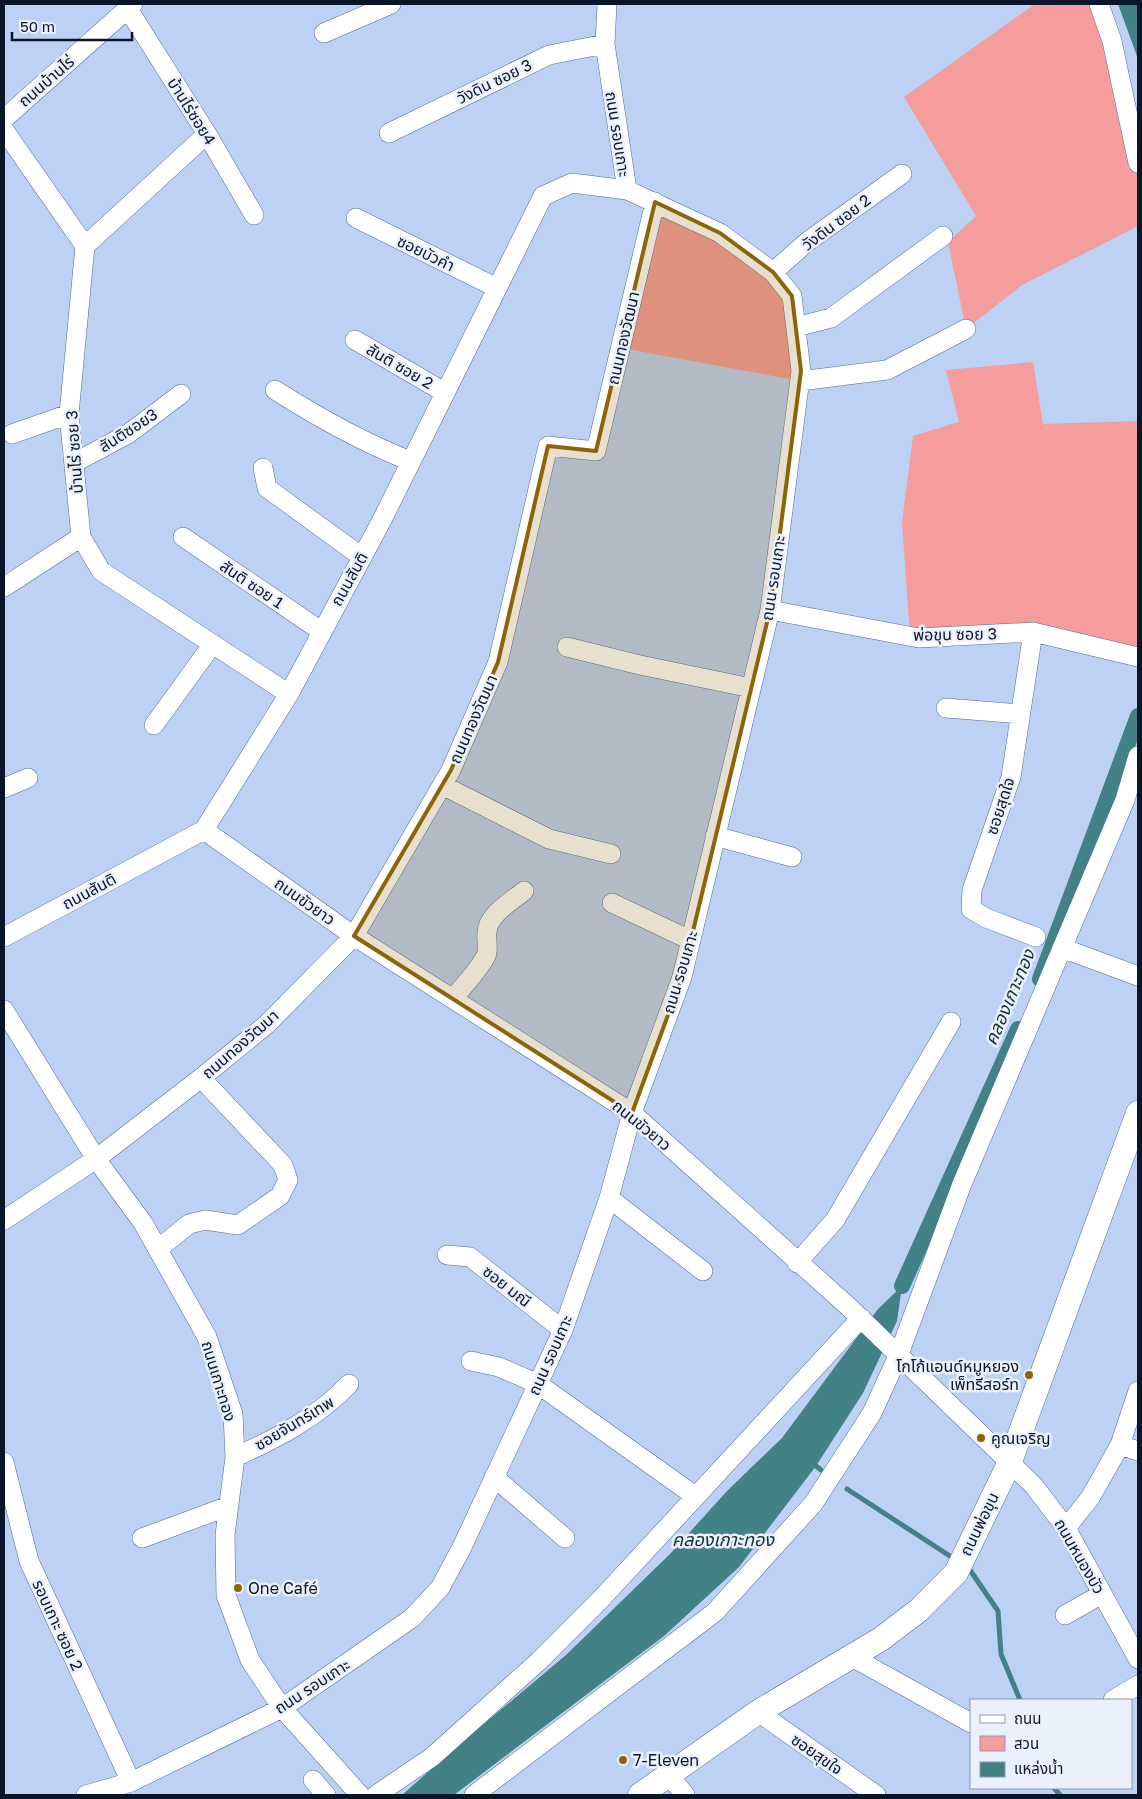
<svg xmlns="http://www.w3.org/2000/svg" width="1142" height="1799" font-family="'Golos Text','Noto Sans Thai',sans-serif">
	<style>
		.green { fill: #f49d9c }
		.water { fill: #428185 }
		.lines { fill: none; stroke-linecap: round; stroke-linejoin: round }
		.stream { stroke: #428185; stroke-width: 5 }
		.canal { stroke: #428185; stroke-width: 16 }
		.minor-casing { stroke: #4c6b9f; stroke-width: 20 }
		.major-casing { stroke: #4c6b9f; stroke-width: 25 }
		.minor { stroke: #fff; stroke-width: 19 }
		.major { stroke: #fff; stroke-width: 24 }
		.marked { fill: #8d6508; fill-opacity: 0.2; stroke: #8d6508; stroke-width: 4; stroke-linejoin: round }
		.poi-dot { fill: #8d6508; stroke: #eaf1fd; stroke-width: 2 }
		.labels { text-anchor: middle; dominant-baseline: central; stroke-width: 5; stroke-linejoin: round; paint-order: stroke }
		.street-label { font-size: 16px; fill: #09162a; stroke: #eaf1fd }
		.poi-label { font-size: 16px; fill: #09162a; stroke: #eaf1fd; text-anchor: start }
		.water-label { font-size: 18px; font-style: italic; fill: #103133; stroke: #eaf1fd }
	</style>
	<rect width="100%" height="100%" fill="#bcd1f4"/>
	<path class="green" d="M1035,4H1095L1138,172V226L1022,285L966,329L948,242L976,216L904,97Z
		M655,202L720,233L792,296L800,381L621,348Z
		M1033,362L1043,424L1138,421V655L1034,628L910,636L902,522L913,436L959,422L946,370Z"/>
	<path class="water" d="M1118,4H1138V59Z
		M902,1286L897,1321L863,1393L816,1466L739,1567L664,1636L454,1795H402L454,1749L566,1655L670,1554L727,1491L782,1438L878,1309Z"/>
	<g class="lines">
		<path class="stream" d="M816,1466L821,1470
			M847,1489L956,1560
			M965,1566L970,1570L998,1611L1001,1654L1020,1700
			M1054,1788L1060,1795"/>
		<path class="canal" d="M1040,979L1138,716
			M902,1286L1018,1029"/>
		<g class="minor-casing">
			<path id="minor" d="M1099,4L1112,41L1138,163
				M128,9L207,134L254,215
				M324,33L391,4
				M4,119L133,4
				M4,130L85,246L69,414L81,537L101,571L289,694
				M389,133L549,55L605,44
				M356,218L495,287
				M85,246L207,134
				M773,272L807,242L902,174
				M796,327L831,318L943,236
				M355,340L444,392
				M800,381L887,370L966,329
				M275,390C319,418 362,442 410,461
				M12,434L69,414
				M74,463L128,434L181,394
				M263,468L267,488L362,557
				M183,537L321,631
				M4,587L81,537
				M770,610L919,638L1033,632L1138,657
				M1033,632L1011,777L972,890L971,909L986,918L1036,937
				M567,647L640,665L751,688
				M946,708L1020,714
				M154,725L212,645
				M442,785L549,839L611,854
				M4,788L28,778
				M204,830L354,936L632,1113L850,1308L1034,1486L1066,1528L1138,1659
				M715,836L792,857
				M612,903L690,940
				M4,937L204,830L289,694L383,518L543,196L572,183L627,190
				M1062,948L1138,976
				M453,999C463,986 478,971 486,956C489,949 486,941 487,933C487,915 512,901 524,891
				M4,1010L96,1159L143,1223L207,1337L233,1414L235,1457L225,1535L226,1595L250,1660L282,1708L360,1795
				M609,1198L703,1271
				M4,1220L96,1159L201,1078L266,1025L354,936L451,770L498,662L548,446L596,451L655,202
				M158,1249L189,1224L205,1220L238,1225L280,1196L288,1180L283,1165L201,1078
				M447,1255L470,1257L563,1330
				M797,1263L835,1220L951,1022
				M471,1361L499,1367L538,1384L695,1496
				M1120,1445L1138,1451
				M235,1457C276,1439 318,1417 349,1384
				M4,1462L29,1561L131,1782
				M494,1477L565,1538
				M1066,1528L1090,1498L1120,1445L1138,1391
				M142,1538L229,1506
				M1065,1615L1102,1594
				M852,1657L971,1723
				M1113,1700L1138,1685
				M758,1712L876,1795
				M669,1775L685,1795
				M313,1780L326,1795
				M86,1795L131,1782L282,1708L412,1618L440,1588L462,1547L563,1330L609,1198L632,1113L682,977L770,610L801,371L792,296L773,272L720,233L627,190L605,44L607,4
				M376,1795L432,1757L539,1661L601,1599L861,1318
				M474,1795L715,1612L813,1504L872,1413L899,1354L962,1184L1125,800L1138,756"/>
		</g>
		<g class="major-casing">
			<path id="major" d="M640,1795L758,1712L881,1639L919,1610L956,1573L1009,1464L1138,1113"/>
		</g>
		<use href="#minor" class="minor"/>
		<use href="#major" class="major"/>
	</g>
	<path class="marked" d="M655,202L720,233L773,272L792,296L801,371L770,610L682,977L632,1113L354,936L451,770L498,662L548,446L596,451Z"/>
	<g class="poi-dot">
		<circle cx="1029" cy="1375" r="5"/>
		<circle cx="981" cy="1438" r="5"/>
		<circle cx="238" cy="1588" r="5"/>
		<circle cx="623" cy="1760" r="5"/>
	</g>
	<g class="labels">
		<g class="street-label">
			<text transform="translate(46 81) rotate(-41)">ถนนบ้านไร่</text>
			<text transform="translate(494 81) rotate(-26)">วังดิน ซอย 3</text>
			<text transform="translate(192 111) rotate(58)">บ้านไร่ซอย4</text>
			<text transform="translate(618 134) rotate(81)">ถนน รอบเกาะ</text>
			<text transform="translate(836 222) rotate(-37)">วังดิน ซอย 2</text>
			<text transform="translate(426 253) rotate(26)">ซอยบัวคำ</text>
			<text transform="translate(623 338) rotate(-77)">ถนนทองวัฒนา</text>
			<text transform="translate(400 366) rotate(30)">สันติ ซอย 2</text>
			<text transform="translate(128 430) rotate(-33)">สันติซอย3</text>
			<text transform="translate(74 452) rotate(-94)">บ้านไร่ ซอย 3</text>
			<text transform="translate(773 578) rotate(-81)">ถนน รอบเกาะ</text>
			<text transform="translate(349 579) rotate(-61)">ถนนสันติ</text>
			<text transform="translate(252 584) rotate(34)">สันติ ซอย 1</text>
			<text transform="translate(955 634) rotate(-1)">พ่อขุน ซอย 3</text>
			<text transform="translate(473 719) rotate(-66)">ถนนทองวัฒนา</text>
			<text transform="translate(1000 806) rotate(-72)">ซอยสุดใจ</text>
			<text transform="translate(89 891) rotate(-28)">ถนนสันติ</text>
			<text transform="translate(305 901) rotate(35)">ถนนขัวยาว</text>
			<text transform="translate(680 972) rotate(-73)">ถนน รอบเกาะ</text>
			<text transform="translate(240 1044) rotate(-41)">ถนนทองวัฒนา</text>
			<text transform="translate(642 1125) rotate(39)">ถนนขัวยาว</text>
			<text transform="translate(507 1286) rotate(38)">ซอย มณี</text>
			<text transform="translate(550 1355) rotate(-66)">ถนน รอบเกาะ</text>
			<text transform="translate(219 1381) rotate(73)">ถนนเกาะทอง</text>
			<text transform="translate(294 1423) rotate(-31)">ซอยจันทร์เทพ</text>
			<text transform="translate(979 1524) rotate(-64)">ถนนพ่อขุน</text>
			<text transform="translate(1080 1556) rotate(60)">ถนนหนองบัว</text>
			<text transform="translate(58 1625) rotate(65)">รอบเกาะ ซอย 2</text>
			<text transform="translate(312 1686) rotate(-33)">ถนน รอบเกาะ</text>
			<text transform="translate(817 1754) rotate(35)">ซอยสุขใจ</text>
		</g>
		<g class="poi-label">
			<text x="1019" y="1366" text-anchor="end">โกโก้แอนด์หมูหยอง<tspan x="1019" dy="18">เพ็ทรีสอร์ท</tspan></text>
			<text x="991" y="1438">คูณเจริญ</text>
			<text x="248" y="1588">One Café</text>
			<text x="633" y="1760">7-Eleven</text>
		</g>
		<g class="water-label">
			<text transform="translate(1009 997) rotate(-67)">คลองเกาะทอง</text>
			<text x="723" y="1539">คลองเกาะทอง</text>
		</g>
	</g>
	<rect width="1142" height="1799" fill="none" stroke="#09162a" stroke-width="10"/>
	<rect x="970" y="1699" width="162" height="90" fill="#eaf1fd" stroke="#9099a9"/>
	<rect x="980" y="1715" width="25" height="8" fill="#ffffff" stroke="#9099a9"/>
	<text x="1014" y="1724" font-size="15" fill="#09162a">ถนน</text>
	<rect x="980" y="1736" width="25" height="15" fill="#f49d9c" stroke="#9099a9"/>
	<text x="1014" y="1749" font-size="15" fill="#09162a">สวน</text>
	<rect x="980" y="1762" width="25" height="15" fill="#428185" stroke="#9099a9"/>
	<text x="1014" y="1774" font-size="15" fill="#09162a">แหล่งน้ำ</text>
	<path d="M12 32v8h120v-8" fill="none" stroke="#09162a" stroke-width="2.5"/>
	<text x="20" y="32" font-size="15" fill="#09162a" stroke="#eaf1fd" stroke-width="4" paint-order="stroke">50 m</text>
</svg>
